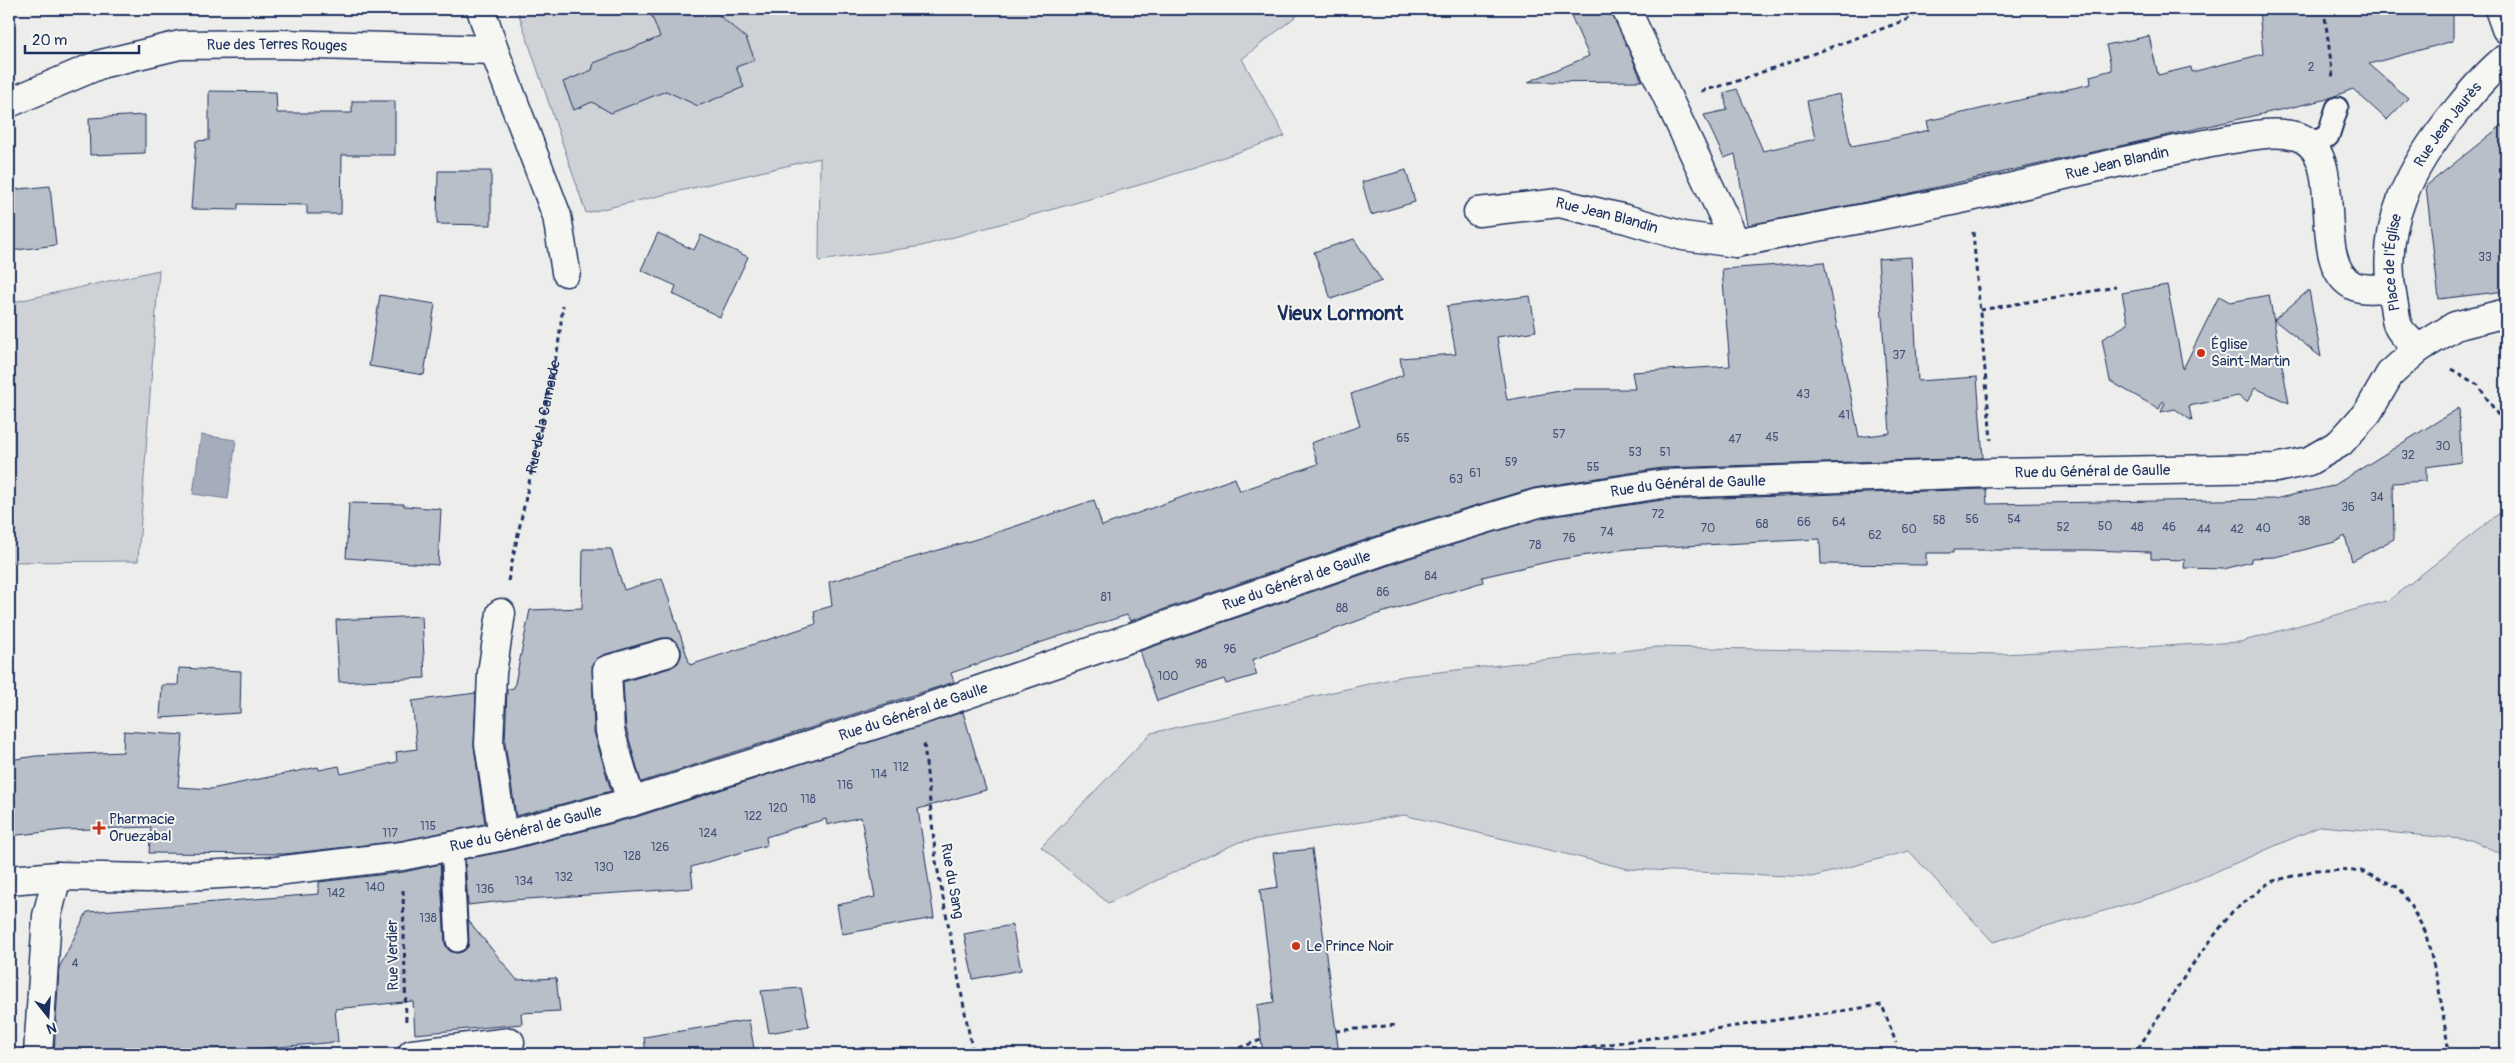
<svg xmlns="http://www.w3.org/2000/svg" width="2515" height="1063" font-family="Pangolin,sans-serif">
	<style>
		.green { fill: #ced2d7; stroke: #74809a }
		.water { fill: #a5acbc; stroke: #6e7a96 }
		.building { fill: #b9bfc8; stroke: #1b2f5e }
		.lines { fill: none; stroke-linecap: round; stroke-linejoin: round }
		.service-casing { stroke: #1b2f5e; stroke-width: 25 }
		.minor-casing { stroke: #1b2f5e; stroke-width: 31 }
		.path { stroke: #1b2f5e; stroke-width: 3; stroke-dasharray: 5 4; stroke-linecap: butt }
		.service { stroke: #f6f6f2; stroke-width: 21 }
		.minor { stroke: #f6f6f2; stroke-width: 28 }
		.poi-dot { fill: #c8321e; stroke: #f6f6f2; stroke-width: 2 }
		.labels { text-anchor: middle; dominant-baseline: central; stroke-width: 4; stroke-linejoin: round; paint-order: stroke }
		.number-label { font-size: 12px; fill: #425378 }
		.street-label { font-size: 15px; fill: #1b2f5e; stroke: #f6f6f2 }
		.poi-label { font-size: 15px; fill: #1b2f5e; stroke: #f6f6f2; text-anchor: start }
		.district-label { font-size: 20px; font-weight: bold; fill: #1b2f5e; stroke: #f6f6f2 }
	</style>
	<rect width="100%" height="100%" fill="#edeeec"/>
	<filter id="ink" filterUnits="userSpaceOnUse"><feTurbulence type="fractalNoise" baseFrequency=".02" numOctaves="2"/><feDisplacementMap in="SourceGraphic" scale="10" xChannelSelector="R" yChannelSelector="G"/><feConvolveMatrix kernelMatrix="1 2 1 2 8 2 1 2 1" color-interpolation-filters="sRGB"/></filter>
	<g filter="url(#ink)">
		<path class="green" d="M517,9H1305L1242,59L1285,136L1157,180L922,246L819,261L820,158L586,213Z
			M159,270L138,561L9,562V303Z
			M2506,508V856L2471,840L2321,826L2164,894L1993,942L1909,851L1812,877L1628,869L1404,815L1239,842L1108,903L1041,847L1151,733L1404,676L1657,647L2002,654L2240,642L2389,600Z"/>
		<path class="water" d="M201,435L236,440L228,499L193,494Z"/>
		<path class="building" d="M649,9H701L714,11L746,38L755,60L736,67L744,87L698,106L666,91L611,113L592,102L574,110L563,82L592,70L594,63L660,37Z
			M1568,9H1611L1642,81L1528,82L1589,56Z
			M2259,9H2453V41L2369,64L2408,98L2387,120L2353,89L2324,100L1902,195L1748,225L1735,154L1724,158L1704,115L1727,110L1724,93L1737,89L1763,151L1815,139L1807,101L1840,94L1851,146L1890,139L1929,130L1927,121L2091,84L2090,76L2112,70L2106,45L2149,36L2158,75L2191,67L2192,72L2263,54Z
			M209,91L276,92L277,113H352V101H395V155H342L341,214H307V205L238,204V210L191,209L196,141L209,140Z
			M145,115V153L90,155L89,118Z
			M2506,122V291L2439,299L2426,186Z
			M1406,170L1415,202L1371,215L1362,182Z
			M438,171H491V225L437,224Z
			M50,186L56,245L9,251V190Z
			M658,233L694,250L701,235L748,257L720,317L673,294L676,286L641,270Z
			M1354,239L1382,281L1331,299L1314,252Z
			M1911,257L1918,381L1977,377L1983,458L1661,468L1534,488L1400,528L1130,621L1127,615L1057,637L951,673L954,682L641,782L626,728L623,682L670,668L678,663L681,656V649L677,642L670,638H662L603,655L592,664L594,732L611,791L516,816L505,743L507,689L514,688L530,610L582,608L583,549H611L624,590L662,578L690,665L816,624L814,611L832,606L829,582L980,538L1094,500L1102,526L1235,478L1240,491L1318,464L1311,443L1360,426L1351,394L1403,375L1400,358L1456,354L1447,306L1530,296L1536,331L1497,337L1507,400L1572,389H1635L1632,372L1730,366L1722,269L1824,262L1859,437L1890,433L1878,259Z
			M2167,285L2183,369L2219,296L2230,302L2269,295L2289,403L2255,388L2247,402L2238,396L2189,406L2192,421L2175,409L2161,412L2165,403L2163,401L2159,409L2110,381L2102,339L2128,324L2122,293Z
			M2309,290L2321,357L2274,320Z
			M380,295L435,304L424,375L369,366Z
			M2459,408L2461,462L2426,467V481L2393,483L2394,539L2352,561L2345,536L2335,542L2275,557L2251,558V562L2224,569L2184,568L2185,560L2151,559V552L2088,550H1953V553H1926V565L1821,564L1820,539L1627,549L1556,560L1482,577L1483,582L1368,617L1252,660L1257,675L1226,684L1224,679L1157,701L1140,651L1410,558L1541,518L1663,500L1986,489L1987,504L2274,499L2333,486Z
			M349,503L404,504V506L441,509L438,565L346,558Z
			M422,616L425,678L339,682L336,620Z
			M179,668L241,671L240,713L160,718L162,685H178Z
			M476,693L474,746L485,824L400,841L284,854L149,853L151,827L64,830L9,836V760L36,756L123,752L124,731L183,735L178,787L211,789L318,767L319,770L339,766L341,774L397,762L396,752L417,749L412,701Z
			M963,712L986,790L918,809L934,918L842,934L837,905L875,897L861,817L827,825L826,819L795,828L766,837L767,845L691,867L693,888L512,900L468,905L465,859L507,851L636,817Z
			M1312,849L1339,1054H1263L1257,1005L1274,1002L1260,890L1278,887L1273,853Z
			M440,864L445,942L447,948L457,953L468,947V920L517,980L556,978L560,1011L521,1013L522,1024L415,1034L413,1001L335,1009L338,1042L193,1054H54L59,968L87,912L319,894V882L404,872Z
			M1012,925L1021,970L973,979L964,934Z
			M801,988L809,1026L769,1033L761,991Z
			M749,1020L755,1054H646L644,1037Z"/>
		<g class="lines">
			<g class="service-casing">
				<path id="service" d="M2310,144L2328,136L2337,108
					M452,847L457,941"/>
			</g>
			<g class="minor-casing">
				<g id="minor">
					<path d="M481,9L494,50L557,216L566,272"/>
					<path id="s2" d="M1626,9L1736,243C1814,227 1892,214 1970,197C2050,179 2130,158 2211,143C2236,139 2270,129 2296,136C2350,151 2308,260 2352,285C2363,291 2378,288 2391,288"/>
					<path d="M2499,9L2506,29"/>
					<path id="s3" d="M9,103L101,64L180,45L280,44L494,50"/>
					<path id="s4" d="M1478,212L1559,203L1626,219L1683,236L1736,243"/>
					<path id="s5" d="M2418,349C2412,342 2401,334 2398,326C2395,319 2395,309 2393,300C2378,225 2411,166 2457,110C2472,91 2487,73 2506,58"/>
					<path d="M501,613L492,673L489,744L503,836"/>
					<path d="M631,802L610,731L607,670L666,653"/>
					<path id="s6" d="M9,880L57,876L147,878L276,871L402,856L503,836L631,802L921,710L1405,543L1538,503L1662,484L1993,473L2276,468L2309,461L2340,443L2368,412L2390,374L2418,349L2455,326L2506,313"/>
					<path d="M38,1054L47,916L57,876"/>
					<path d="M412,1054L510,1042"/>
				</g>
			</g>
			<g class="path">
				<path d="M2324,9L2333,78"/>
				<path d="M1701,91L1732,83L1906,20L1925,9"/>
				<path d="M1973,232L1991,440"/>
				<path d="M1980,310L2116,287"/>
				<path d="M2451,369L2478,385L2506,427"/>
				<path id="s1" d="M508,581L558,347L563,305"/>
				<path d="M924,744L936,861L973,1054"/>
				<path d="M403,890L406,1021"/>
				<path d="M1336,1031L1396,1025"/>
				<path d="M1222,1054L1261,1040"/>
				<path d="M1566,1054L1575,1049L1882,1005L1896,1043"/>
				<path d="M2131,1054L2137,1050L2190,968L2232,912L2270,882L2316,870L2361,871L2400,888L2425,931L2438,983L2448,1046"/>
			</g>
			<use href="#service" class="service"/>
			<use href="#minor" class="minor"/>
		</g>
	</g>
	<g class="poi-dot">
		<circle cx="2201" cy="353" r="5"/>
		<path d="M96.5 820.5h5v5h5v5h-5v5h-5v-5h-5v-5h5z"/>
		<circle cx="1296" cy="946" r="5"/>
	</g>
	<g class="labels">
		<g class="number-label">
			<text x="2311" y="67">2</text>
			<text x="2485" y="257">33</text>
			<text x="1899" y="355">37</text>
			<text x="1803" y="394">43</text>
			<text x="1844" y="415">41</text>
			<text x="1559" y="434">57</text>
			<text x="1772" y="437">45</text>
			<text x="1403" y="438">65</text>
			<text x="1735" y="439">47</text>
			<text x="2443" y="446">30</text>
			<text x="1635" y="452">53</text>
			<text x="1665" y="452">51</text>
			<text x="2408" y="455">32</text>
			<text x="1511" y="462">59</text>
			<text x="1593" y="467">55</text>
			<text x="1475" y="473">61</text>
			<text x="1456" y="479">63</text>
			<text x="2377" y="497">34</text>
			<text x="2348" y="507">36</text>
			<text x="1658" y="514">72</text>
			<text x="1972" y="519">56</text>
			<text x="2014" y="519">54</text>
			<text x="1939" y="520">58</text>
			<text x="2304" y="521">38</text>
			<text x="1804" y="522">66</text>
			<text x="1839" y="522">64</text>
			<text x="1762" y="524">68</text>
			<text x="2105" y="526">50</text>
			<text x="2063" y="527">52</text>
			<text x="2137" y="527">48</text>
			<text x="2169" y="527">46</text>
			<text x="1708" y="528">70</text>
			<text x="2263" y="528">40</text>
			<text x="1909" y="529">60</text>
			<text x="2204" y="529">44</text>
			<text x="2237" y="529">42</text>
			<text x="1607" y="532">74</text>
			<text x="1875" y="535">62</text>
			<text x="1569" y="538">76</text>
			<text x="1535" y="545">78</text>
			<text x="1431" y="576">84</text>
			<text x="1383" y="592">86</text>
			<text x="1106" y="597">81</text>
			<text x="1342" y="608">88</text>
			<text x="1230" y="649">96</text>
			<text x="1201" y="664">98</text>
			<text x="1168" y="676">100</text>
			<text x="901" y="767">112</text>
			<text x="879" y="774">114</text>
			<text x="845" y="785">116</text>
			<text x="808" y="799">118</text>
			<text x="778" y="808">120</text>
			<text x="753" y="816">122</text>
			<text x="428" y="826">115</text>
			<text x="390" y="833">117</text>
			<text x="708" y="833">124</text>
			<text x="660" y="847">126</text>
			<text x="632" y="856">128</text>
			<text x="604" y="867">130</text>
			<text x="564" y="877">132</text>
			<text x="524" y="881">134</text>
			<text x="375" y="887">140</text>
			<text x="485" y="889">136</text>
			<text x="336" y="893">142</text>
			<text x="428" y="918">138</text>
			<text x="75" y="963">4</text>
		</g>
		<g class="street-label">
			<text stroke="none"><textPath href="#s3" startOffset="278">Rue des Terres Rouges</textPath></text>
			<text stroke="none"><textPath href="#s5" startOffset="248">Rue Jean Jaurès</textPath></text>
			<text stroke="none"><textPath href="#s2" startOffset="648">Rue Jean Blandin</textPath></text>
			<text stroke="none"><textPath href="#s4" startOffset="131">Rue Jean Blandin</textPath></text>
			<text stroke="none"><textPath href="#s5" startOffset="95">Place de l'Église</textPath></text>
			<text stroke="none"><textPath href="#s1" startOffset="168">Rue de la Camarde</textPath></text>
			<text stroke="none"><textPath href="#s6" startOffset="2141">Rue du Général de Gaulle</textPath></text>
			<text stroke="none"><textPath href="#s6" startOffset="1736">Rue du Général de Gaulle</textPath></text>
			<text stroke="none"><textPath href="#s6" startOffset="1331">Rue du Général de Gaulle</textPath></text>
			<text stroke="none"><textPath href="#s6" startOffset="926">Rue du Général de Gaulle</textPath></text>
			<text stroke="none"><textPath href="#s6" startOffset="521">Rue du Général de Gaulle</textPath></text>
			<text transform="translate(952 881) rotate(80)">Rue du Sang</text>
			<text transform="translate(393 955) rotate(-91)">Rue Verdier</text>
		</g>
		<g class="poi-label">
			<text x="2211" y="344">Église<tspan x="2211" dy="17">Saint-Martin</tspan></text>
			<text x="109" y="819">Pharmacie<tspan x="109" dy="17">Oruezabal</tspan></text>
			<text x="1306" y="946">Le Prince Noir</text>
		</g>
		<g class="district-label">
			<text x="1340" y="313">Vieux Lormont</text>
		</g>
	</g>
	<rect width="2515" height="1063" fill="none" stroke="#f6f6f2" stroke-width="30"/>
	<rect x="15" y="15" width="2485" height="1033" fill="none" stroke="#1b2f5e" stroke-width="2" filter="url(#ink)"/>
	<g transform="translate(48 1016) rotate(163)" stroke="#f6f6f2" stroke-width="4" paint-order="stroke">
	<path d="M0-4L9 19L0 12L-9 19Z" fill="#1b2f5e"/>
	<text y="-8" font-size="14" font-weight="bold" text-anchor="middle" fill="#1b2f5e">N</text>
	</g>
	<path d="M25 45v8h114v-8" fill="none" stroke="#1b2f5e" stroke-width="2.5"/>
	<text x="32" y="45" font-size="15" fill="#1b2f5e" stroke="#f6f6f2" stroke-width="4" paint-order="stroke">20 m</text>
</svg>
